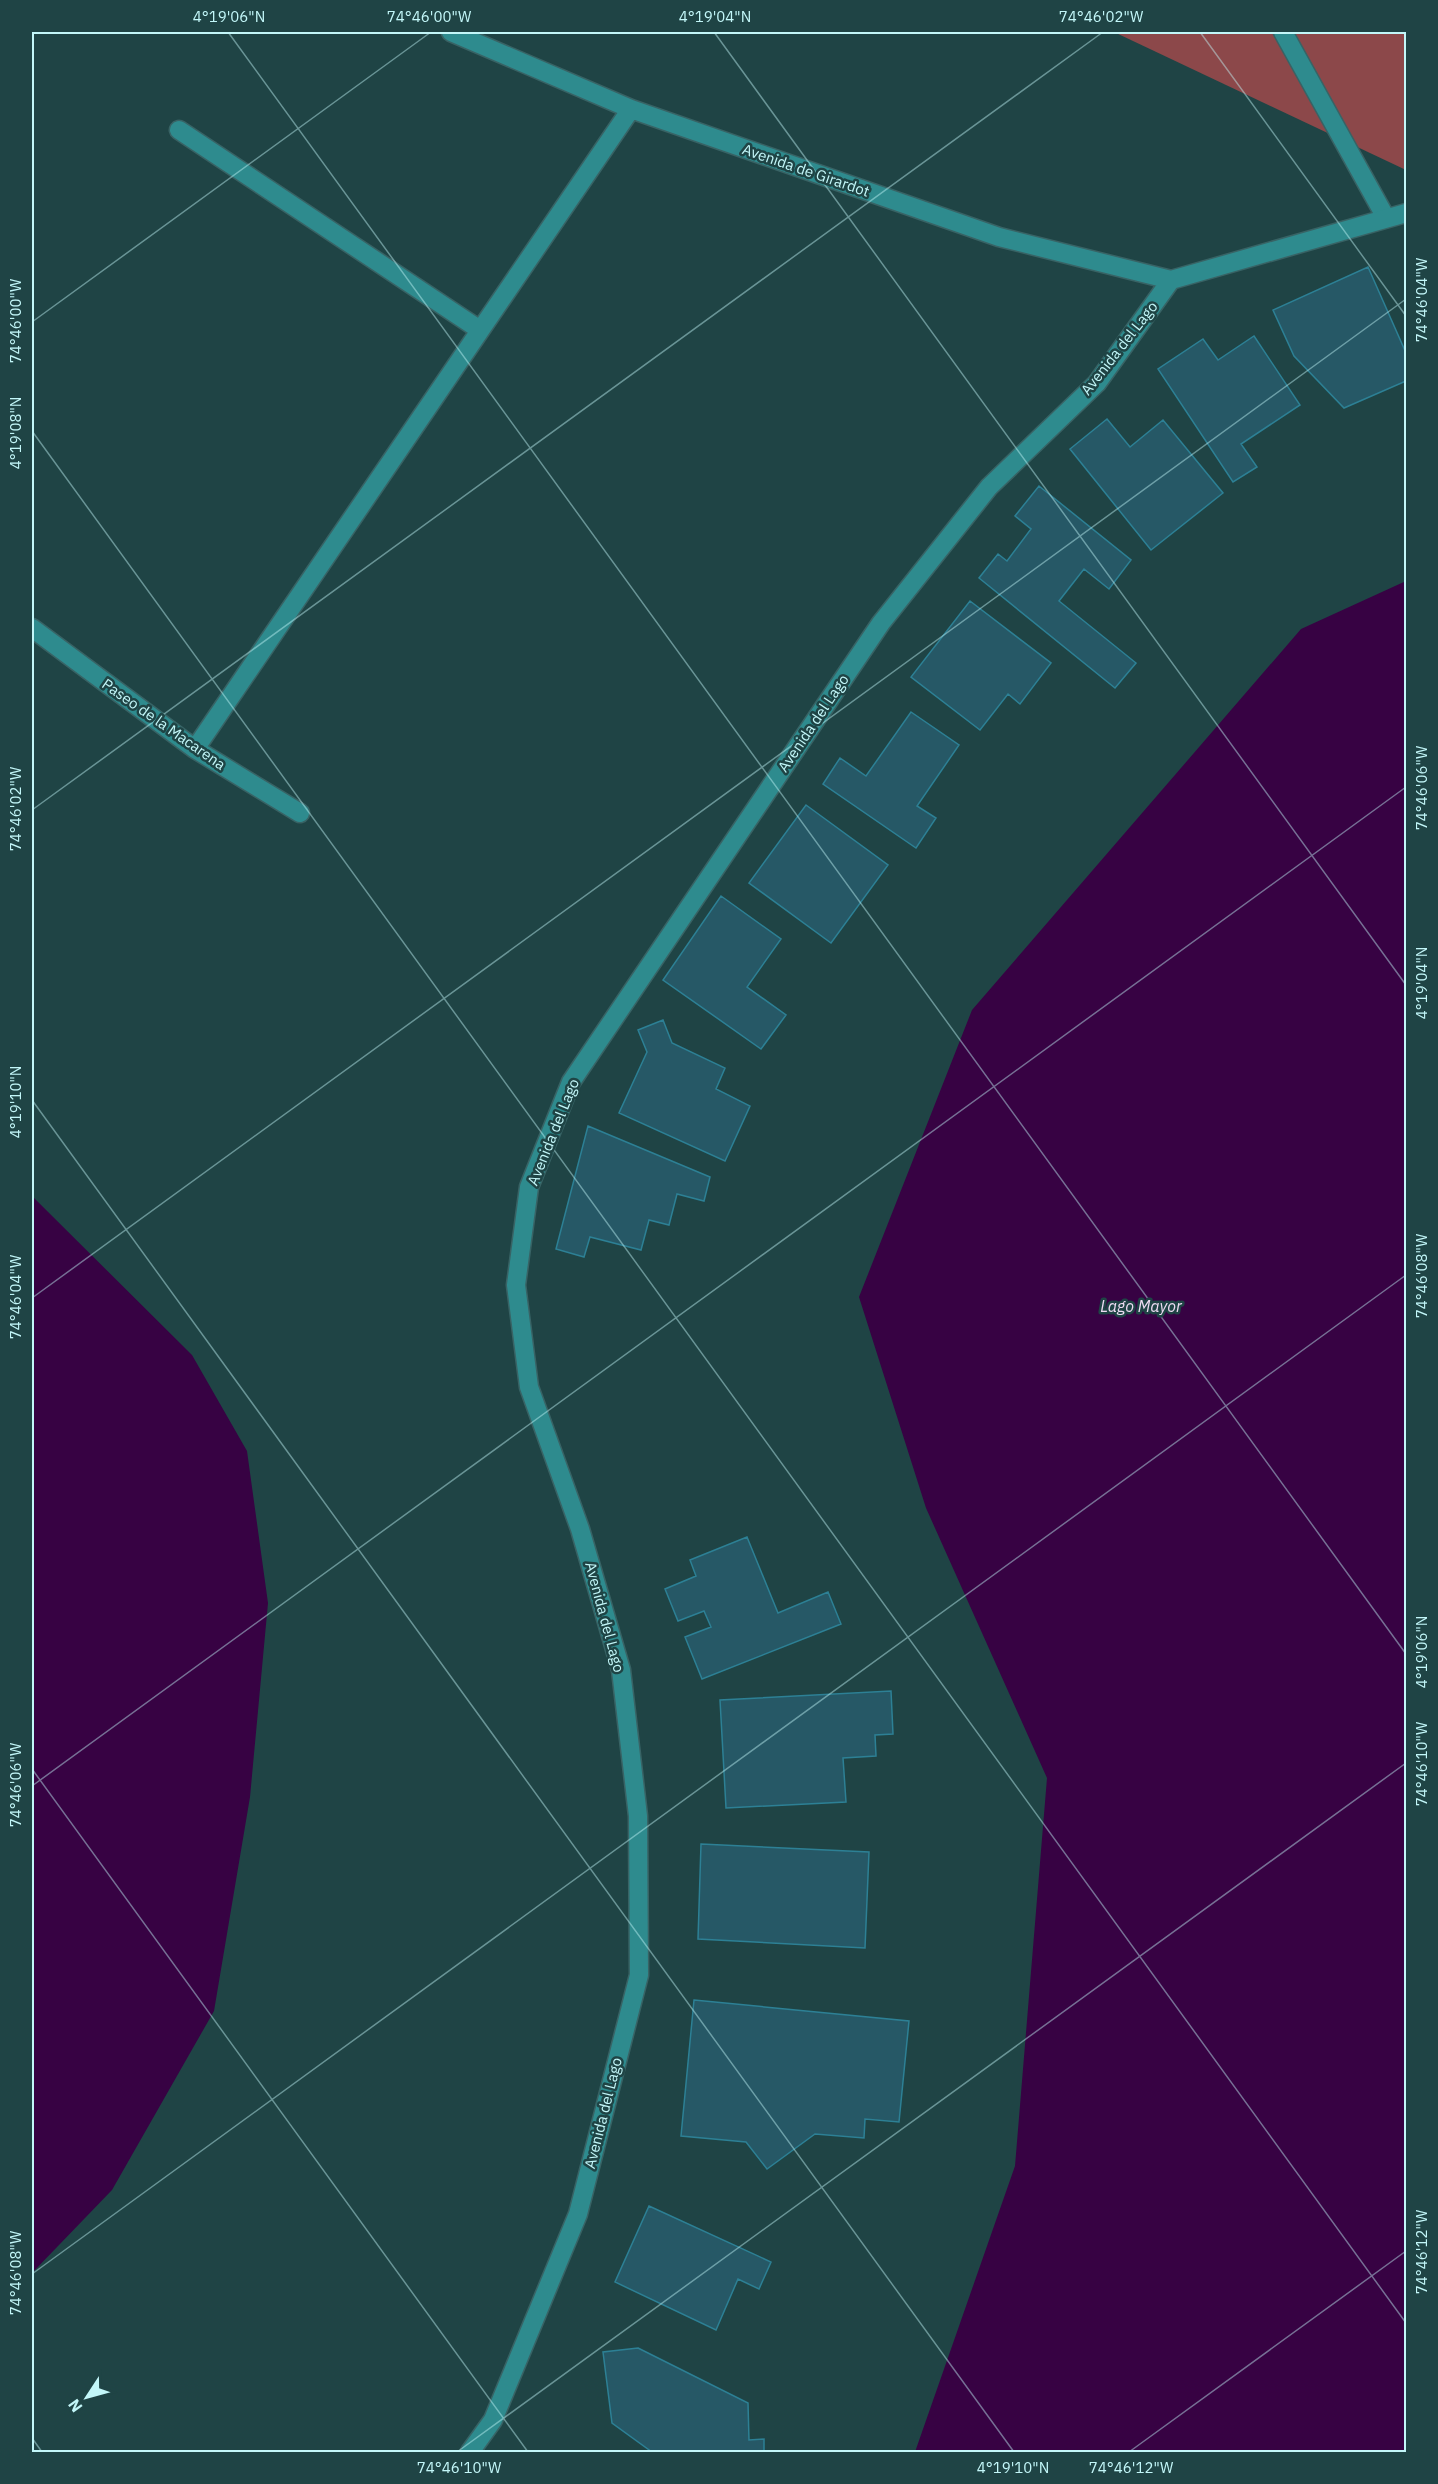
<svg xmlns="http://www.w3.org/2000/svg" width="1438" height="2484" font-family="'IBM Plex Sans',sans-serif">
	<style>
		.green { fill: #8c484a }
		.water { fill: #370243 }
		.building { fill: #265866; stroke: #2d8095; stroke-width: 1.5 }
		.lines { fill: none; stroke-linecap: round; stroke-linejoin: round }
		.lane-casing { stroke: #386365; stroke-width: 21 }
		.street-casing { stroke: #386365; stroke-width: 21 }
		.lane { stroke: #2e8b8e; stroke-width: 18 }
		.street { stroke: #2e8b8e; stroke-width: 18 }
		.ticks { fill: none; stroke: #c3f7f9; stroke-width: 1.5; stroke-opacity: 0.45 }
		.labels { text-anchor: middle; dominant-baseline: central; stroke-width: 5; stroke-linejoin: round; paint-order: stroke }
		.street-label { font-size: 15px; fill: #c3f7f9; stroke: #1f4445 }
		.water-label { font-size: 16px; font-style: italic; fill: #eedcf3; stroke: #1f4445 }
		.neatline { fill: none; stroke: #c3f7f9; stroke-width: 2 }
		.ticks-label { font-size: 15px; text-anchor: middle; fill: #c3f7f9 }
	</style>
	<rect width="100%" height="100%" fill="#1f4445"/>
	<path class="green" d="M1114,32H1406V170Z"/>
	<path class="water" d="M1406,581V2452H915L1015,2166L1047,1778L926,1508L859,1297L972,1010L1301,629Z
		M32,1196L192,1355L247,1451L268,1603L250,1797L214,2011L112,2190L32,2273Z"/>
	<path class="building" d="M1368,267L1406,353V381L1344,408L1294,356L1273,310Z
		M1254,336L1300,405L1241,444L1257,467L1233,482L1158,369L1203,339L1218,360Z
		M1107,419L1130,447L1163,420L1223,493L1151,550L1070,449Z
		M1039,486L1131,560L1109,589L1084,569L1059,601L1136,663L1115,688L979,578L998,554L1007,561L1031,529L1015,516Z
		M970,601L1051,663L1020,704L1008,694L980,730L911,677Z
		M911,712L959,745L917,806L936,818L916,848L823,784L840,758L866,776Z
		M806,805L888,865L831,943L749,883Z
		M721,896L781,939L747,987L786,1015L761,1049L663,980Z
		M663,1020L672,1043L725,1068L716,1089L750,1106L725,1161L619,1113L647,1052L638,1030Z
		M588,1126L710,1177L704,1201L677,1194L669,1225L649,1220L641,1250L590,1237L584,1257L556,1249Z
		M747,1537L778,1613L828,1592L841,1624L702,1679L685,1637L711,1627L704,1611L678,1621L665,1589L696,1576L690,1560Z
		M891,1691L893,1734L875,1735L876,1756L843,1758L846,1802L726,1808L720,1700Z
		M701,1844L869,1852L865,1948L698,1939Z
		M694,2000L909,2021L899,2122L865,2119L864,2138L815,2134L767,2169L746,2142L681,2136Z
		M649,2206L771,2262L759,2289L738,2279L716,2330L615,2282Z
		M638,2348L748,2403L749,2440L764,2439V2452H652L612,2423L603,2352Z"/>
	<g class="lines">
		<g class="lane-casing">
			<path id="lane" d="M1283,32L1386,218"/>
		</g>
		<g class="street-casing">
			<path id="street" d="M451,32L631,109L999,237L1171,280
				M179,130L480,330
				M32,628L195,749L300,813
				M195,749L631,109
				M470,2452L493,2420L578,2214L639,1975L638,1816L621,1670L580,1529L529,1387L516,1285L529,1187L571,1082L881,623L989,487L1097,383L1171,280L1406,213"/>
		</g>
		<use href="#lane" class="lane"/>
		<use href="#street" class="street"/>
	</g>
	<path class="ticks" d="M228,32L1406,1654M714,32L1406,985M1200,32L1406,316M32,322L431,32M32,431L1406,2323M32,810L1103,32M32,1100L1014,2452M32,1298L1406,299M32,1769L528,2452M32,1786L1406,787M32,2274L1406,1275M32,2438L42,2452M457,2452L1406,1763M1129,2452L1406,2251"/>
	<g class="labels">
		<g class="street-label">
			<text transform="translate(806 170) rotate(19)">Avenida de Girardot</text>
			<text transform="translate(1119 348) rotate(-52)">Avenida del Lago</text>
			<text transform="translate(813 723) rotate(-56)">Avenida del Lago</text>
			<text transform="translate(164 724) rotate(35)">Paseo de la Macarena</text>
			<text transform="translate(553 1132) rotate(-68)">Avenida del Lago</text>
			<text transform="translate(605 1617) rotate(75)">Avenida del Lago</text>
			<text transform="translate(603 2113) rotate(-76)">Avenida del Lago</text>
		</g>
		<g class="water-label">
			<text x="1141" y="1306">Lago Mayor</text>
		</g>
	</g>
	<rect width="1438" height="2484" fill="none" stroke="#1f4445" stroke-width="66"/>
	<g transform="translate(87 2397) rotate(234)" stroke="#1f4445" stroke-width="4.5" paint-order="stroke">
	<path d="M0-4.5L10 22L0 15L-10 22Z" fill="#c3f7f9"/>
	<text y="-9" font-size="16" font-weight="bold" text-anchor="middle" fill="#c3f7f9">N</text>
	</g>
	<rect x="33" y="33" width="1372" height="2418" class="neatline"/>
	<g class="ticks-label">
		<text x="229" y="22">4°19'06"N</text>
		<text x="429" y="22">74°46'00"W</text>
		<text x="715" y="22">4°19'04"N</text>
		<text x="1101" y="22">74°46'02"W</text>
		<text transform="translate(1422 300) rotate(-90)" y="5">74°46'04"W</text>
		<text transform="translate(16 321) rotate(-90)" y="5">74°46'00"W</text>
		<text transform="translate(16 433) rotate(-90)" y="5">4°19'08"N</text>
		<text transform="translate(1422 788) rotate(-90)" y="5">74°46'06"W</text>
		<text transform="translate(16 809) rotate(-90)" y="5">74°46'02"W</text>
		<text transform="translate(1422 983) rotate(-90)" y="5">4°19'04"N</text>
		<text transform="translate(16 1102) rotate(-90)" y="5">4°19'10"N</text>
		<text transform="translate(1422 1276) rotate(-90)" y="5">74°46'08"W</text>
		<text transform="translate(16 1297) rotate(-90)" y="5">74°46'04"W</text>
		<text transform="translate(1422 1652) rotate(-90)" y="5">4°19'06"N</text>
		<text transform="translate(1422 1764) rotate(-90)" y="5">74°46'10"W</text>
		<text transform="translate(16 1785) rotate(-90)" y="5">74°46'06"W</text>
		<text transform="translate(1422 2252) rotate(-90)" y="5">74°46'12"W</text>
		<text transform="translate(16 2273) rotate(-90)" y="5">74°46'08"W</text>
		<text x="459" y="2473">74°46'10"W</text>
		<text x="1013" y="2473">4°19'10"N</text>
		<text x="1131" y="2473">74°46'12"W</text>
	</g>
</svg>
